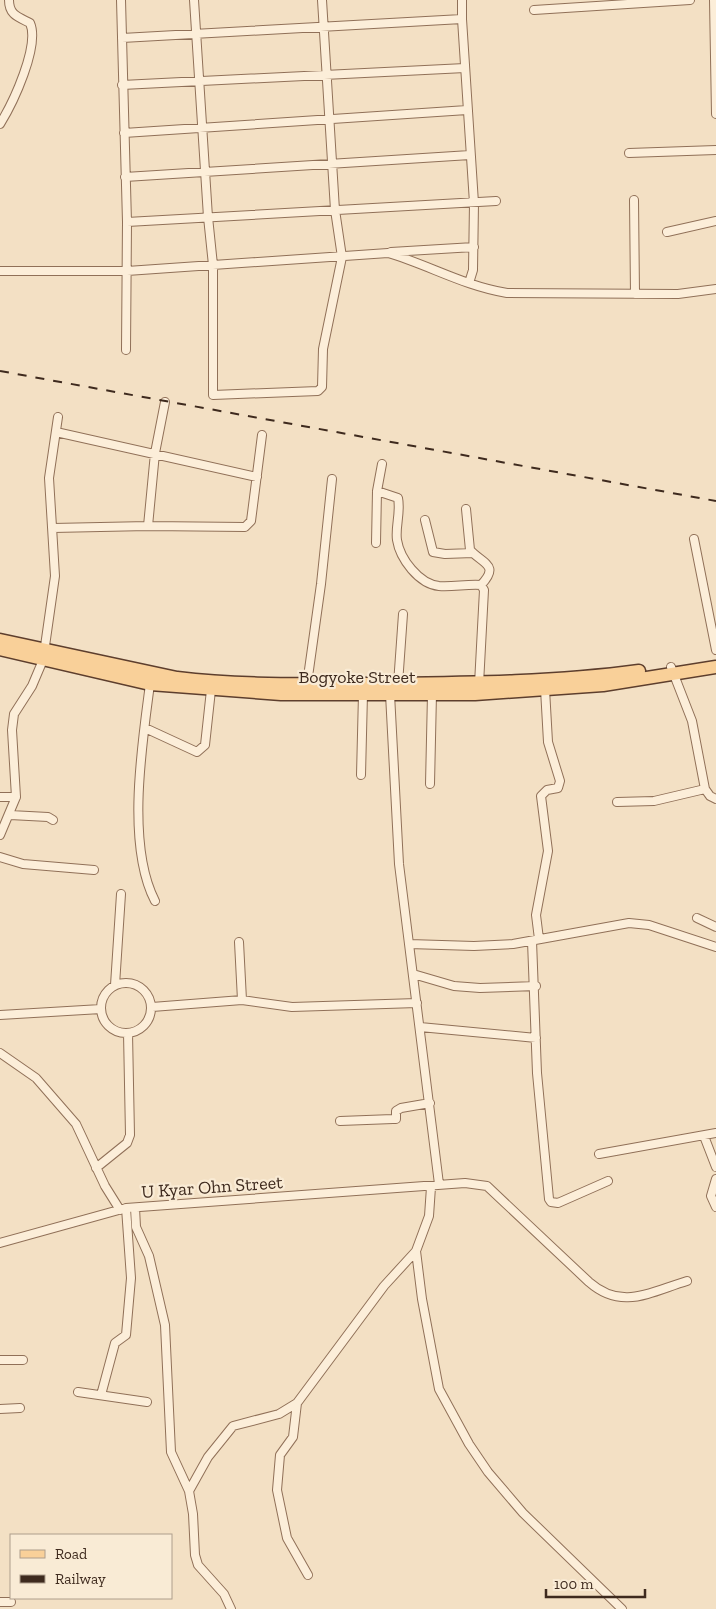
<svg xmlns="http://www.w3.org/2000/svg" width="716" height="1609" font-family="'Zilla Slab',serif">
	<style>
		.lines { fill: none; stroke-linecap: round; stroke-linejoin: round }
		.street-casing { stroke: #907058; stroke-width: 10 }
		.primary-casing { stroke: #5d3e2d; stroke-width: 15 }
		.street { stroke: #fceed9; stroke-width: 8 }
		.primary { stroke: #f9d099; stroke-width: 12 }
		.rail { stroke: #3e2a1e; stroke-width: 2; stroke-dasharray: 9 9; stroke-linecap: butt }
		.labels { text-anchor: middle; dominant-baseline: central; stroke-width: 4.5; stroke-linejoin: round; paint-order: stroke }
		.street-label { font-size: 18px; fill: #3e2a1e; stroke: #f9ebd5 }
	</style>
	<rect width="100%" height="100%" fill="#f3e0c4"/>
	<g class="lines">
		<g class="street-casing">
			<path id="street" d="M121,0L127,222L126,350
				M194,0L208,217L213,265V395L318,391L322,387L323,349L342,257L335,210L322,0
				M462,0V19L474,203L473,270L469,283
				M714,0L716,114
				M534,10L690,0
				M122,38L462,19
				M122,85L465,68
				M0,124C13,103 40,46 30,23C18,17 9,15 9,0
				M124,133L467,110
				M629,153L716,150
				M125,177L470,155
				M634,200L635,294
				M127,222L496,201
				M667,232L716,221
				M391,252L474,247
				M0,271H127L388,253C429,265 464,286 507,293L678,294L716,289
				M56,432L257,477
				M377,491L398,498C401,512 395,527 397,540C400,559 419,584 439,586C453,587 467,584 481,585L484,590L479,684
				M466,509L470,550C483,564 500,565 481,585
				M425,520L433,552L445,554L473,553
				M148,526L155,453L165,402
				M53,528L148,526L245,527L251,521L262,435
				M694,539L716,650
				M376,543L377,491L382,464
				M671,667L692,721L705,789L710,796L716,799
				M150,684C142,745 126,845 155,901
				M307,684L321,584L332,479
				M398,684L403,614
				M390,694L399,864L439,1184
				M145,728L197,752L205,745L211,690
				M361,775L363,694
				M430,784L432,694
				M0,797H16
				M617,802L654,801L705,789
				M10,815L48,817L53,820
				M0,835L16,797L12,730L14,714L32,686L43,660L55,576L49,478L58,417
				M0,857L23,864L94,870
				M697,918L716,927
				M539,939L536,915L548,851L541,796L547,790L558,788L560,781L548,742L545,689
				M532,941L537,1073L549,1199L551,1202L558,1203L608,1181
				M409,944L474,946L513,944L629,923L649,925L716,947
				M413,974L454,986L480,988L536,986
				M101 1008a25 25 0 1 1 50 0a25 25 0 1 1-50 0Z
				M115,985L121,894
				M242,1000L292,1007L417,1003
				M152,1007L242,1000L239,942
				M0,1015L101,1009
				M420,1027L536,1038
				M0,1053L36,1078L76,1124L105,1186L120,1210
				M340,1121L393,1119H396V1111L401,1108L430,1103
				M704,1136L716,1167
				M599,1154L716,1133
				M96,1168L127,1143L130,1135L128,1033
				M716,1179L711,1196L716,1207
				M431,1187L429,1216L416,1251L422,1299L439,1389L469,1444L488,1472L523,1513L622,1609
				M135,1208L136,1227L149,1256L165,1325L171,1452L189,1491L193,1514L195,1555L198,1565L224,1594L231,1609
				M0,1243L126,1208L465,1183L487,1186L589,1282C622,1311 650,1292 687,1281
				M0,1360H23
				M78,1392L147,1402
				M101,1395L115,1343L126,1335L131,1278L126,1208
				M297,1403L293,1437L280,1455L277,1490L287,1538L308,1575
				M0,1409L20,1408
				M189,1491L208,1457L233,1426L279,1414L297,1403L384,1286L416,1251
				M0,1602H11"/>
		</g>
		<g class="primary-casing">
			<path id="primary" d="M0,640L177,678C241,686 306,684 370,684C460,683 550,683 639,671
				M0,649L150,684L281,694H475L603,685L716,667"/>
		</g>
		<use href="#street" class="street"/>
		<use href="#primary" class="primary"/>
		<path class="rail" d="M0,371L716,501"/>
	</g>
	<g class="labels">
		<g class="street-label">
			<text x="357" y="677">Bogyoke Street</text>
			<text transform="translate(212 1187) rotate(-4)">U Kyar Ohn Street</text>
		</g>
	</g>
	<rect x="10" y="1534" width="162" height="65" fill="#f9ebd5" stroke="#ae9e8c"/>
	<rect x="20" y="1550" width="25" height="8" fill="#f9d099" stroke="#ae9e8c"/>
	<text x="55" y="1559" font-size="15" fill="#3e2a1e">Road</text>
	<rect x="20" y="1575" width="25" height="8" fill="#3e2a1e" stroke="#ae9e8c"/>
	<text x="55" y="1584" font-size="15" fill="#3e2a1e">Railway</text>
	<path d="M546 1589v8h99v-8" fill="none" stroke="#3e2a1e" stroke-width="2.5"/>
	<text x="554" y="1589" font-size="15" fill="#3e2a1e" stroke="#f9ebd5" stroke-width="4" paint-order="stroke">100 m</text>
</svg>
